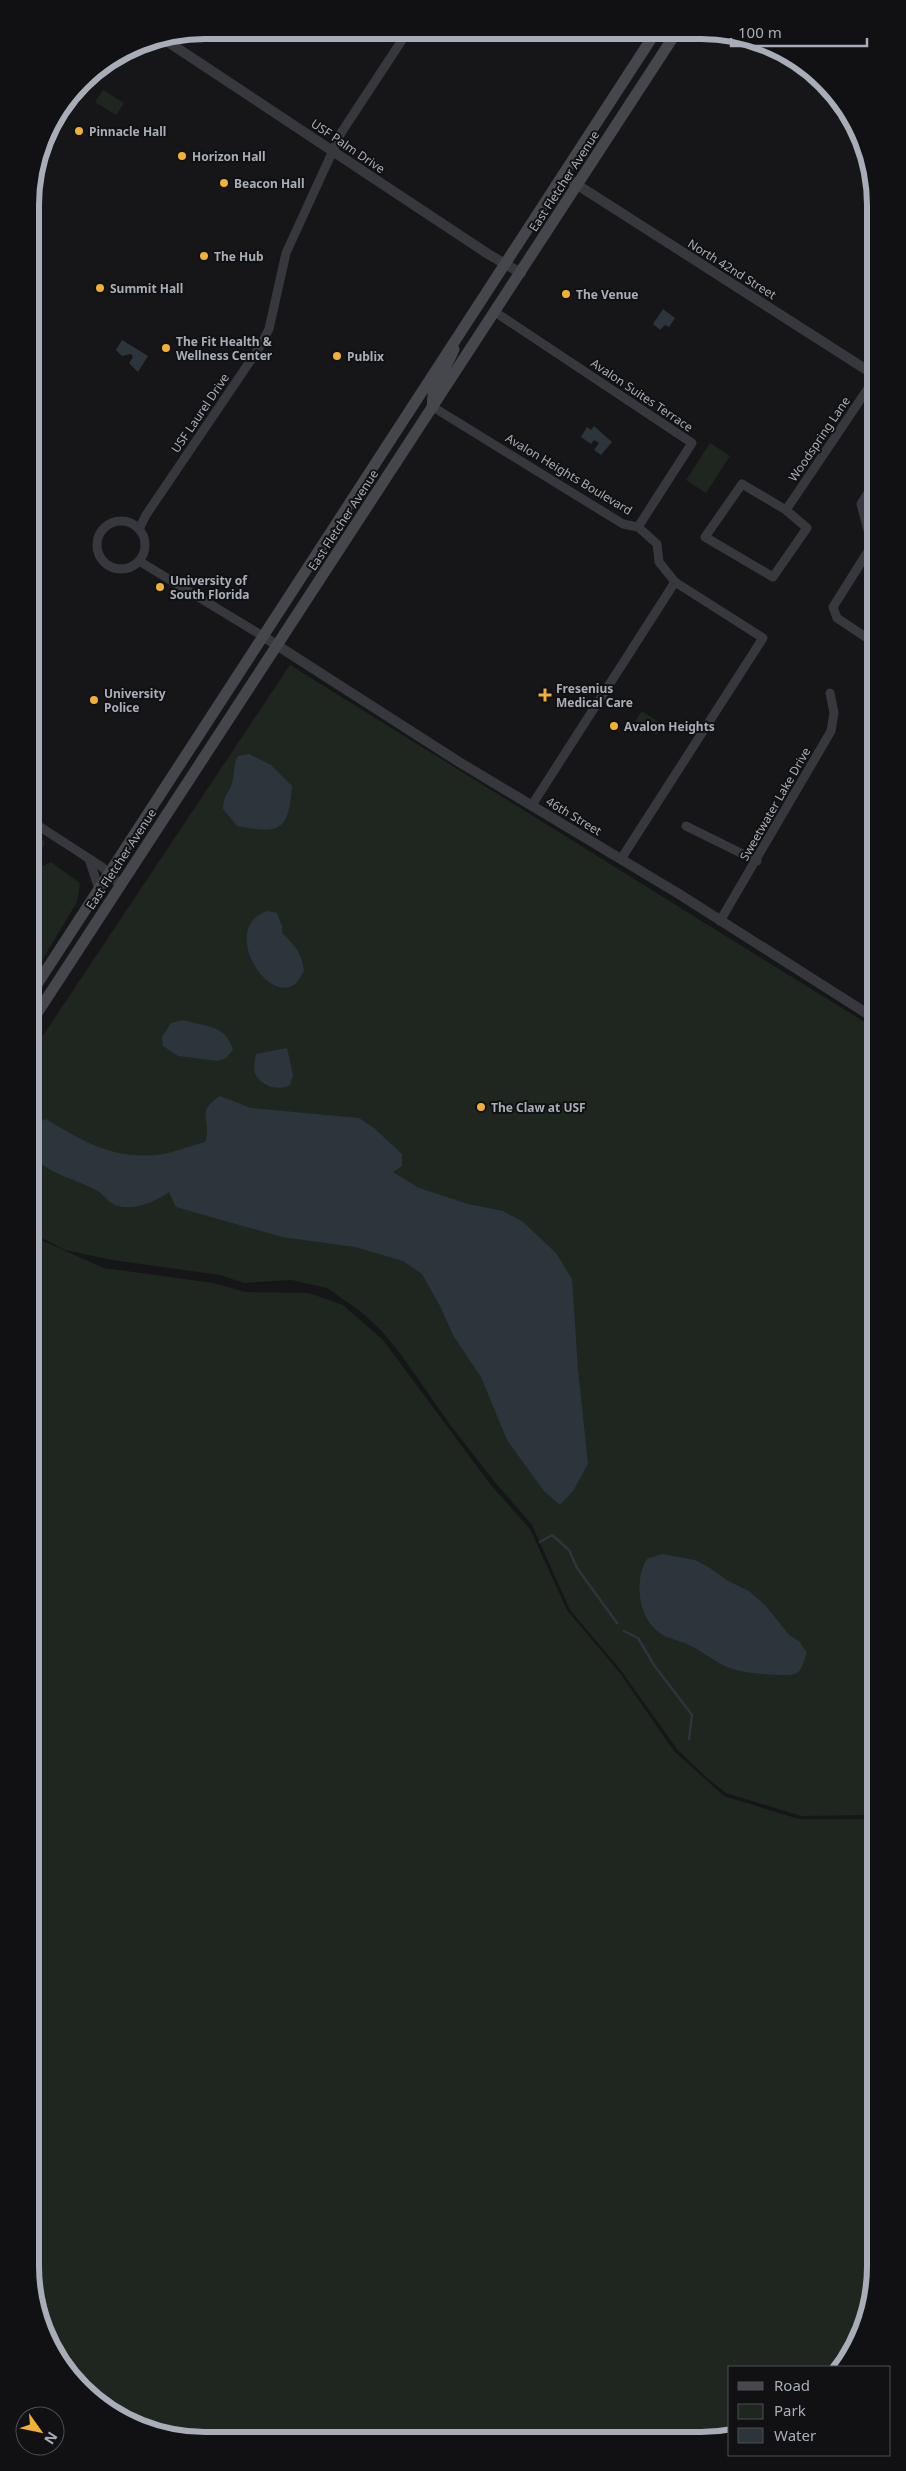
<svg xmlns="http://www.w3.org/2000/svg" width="906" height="2471" font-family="'Noto Sans',sans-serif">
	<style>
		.green { fill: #1e261f }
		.water { fill: #2c353c }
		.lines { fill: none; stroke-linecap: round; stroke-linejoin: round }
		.stream { stroke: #2c353c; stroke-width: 2.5 }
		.minor { stroke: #37383d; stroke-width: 9 }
		.tertiary { stroke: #37383d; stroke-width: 10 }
		.secondary { stroke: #45474d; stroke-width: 11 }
		.poi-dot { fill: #f2b134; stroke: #111113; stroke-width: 2 }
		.labels { text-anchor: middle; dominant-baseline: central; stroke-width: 4; stroke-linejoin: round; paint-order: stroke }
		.poi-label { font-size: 12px; font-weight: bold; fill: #a8adb8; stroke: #111113; text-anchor: start }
		.street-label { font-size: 12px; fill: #a8adb8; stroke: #111113 }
		.rim { fill: none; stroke: #a8adb8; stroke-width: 6 }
	</style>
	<rect width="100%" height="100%" fill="#161618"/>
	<path class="green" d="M103,90L124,103L116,115L95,102Z
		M710,443L730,456L706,493L686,480Z
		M290,665L874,1028L875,1815L801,1816L726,1793L708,1779L677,1749L619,1668L570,1610L532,1525L494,1481L451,1426L402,1356L381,1330L360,1311L327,1288L291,1280L244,1283L220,1275L112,1260L65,1250L32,1233V1052Z
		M642,711L663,725L657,735L635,721Z
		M31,831L45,842L31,880Z
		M51,862L80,883L77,902L32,977L31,904L34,900L38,868Z
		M32,1236L104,1268L214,1283L245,1292L309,1293L343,1305L383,1340L490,1484L530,1529L567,1610L620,1673L674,1751L724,1796L799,1819H875L876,2278L863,2333L842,2367H730V2438H171L127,2423L81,2390L53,2354L33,2301Z"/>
	<path class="water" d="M663,309L675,318L669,327L665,325L660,330L653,324Z
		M122,340L148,356L138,372L129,363L133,357L131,354L122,356L116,350Z
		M594,426L612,442L601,455L594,450L599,443L594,440L591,444L581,437L587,427L591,430Z
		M249,754L271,765L292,786C289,832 279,834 237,826L223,809C223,796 229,794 232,783C235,773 233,765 238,756Z
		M268,911L277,913L282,926V933C296,947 301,951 304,971C301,976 297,984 292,986C262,1000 221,924 268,911Z
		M183,1020C205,1027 226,1024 233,1050L226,1058L218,1061L178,1056L163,1046L162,1037L171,1023Z
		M287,1048L293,1075L290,1085C279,1091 265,1087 257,1077C252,1071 255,1061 256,1054Z
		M220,1096L251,1108L359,1118L374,1128L402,1154V1166L393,1172L419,1188L468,1204L503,1211L523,1222L556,1253L572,1279L578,1369L588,1464L573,1491L560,1505L544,1491L507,1440L481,1377L453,1335L440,1306L422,1274L403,1261L355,1247L282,1237L176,1207L169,1192C160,1199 142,1207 130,1207C107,1208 109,1196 94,1189C74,1178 45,1174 32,1153C32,1135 27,1127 46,1119C82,1141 112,1159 157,1155C173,1153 189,1146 205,1142C213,1120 194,1113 220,1096Z
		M662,1554L695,1560L710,1568L728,1581L749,1591L766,1606L789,1635L799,1641L807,1653C804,1659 803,1669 797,1673C788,1678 747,1673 736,1670C720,1666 704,1652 689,1645C677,1639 665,1639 655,1629C637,1612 635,1578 647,1559Z"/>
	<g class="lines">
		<path class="stream" d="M540,1542L552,1535L569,1550L577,1568L617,1623
			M624,1631L638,1638L654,1665L692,1715L689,1739"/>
		<path class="minor" d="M495,312L692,443L638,527
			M433,407L623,524L638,527L657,544L659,562L675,582L532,805
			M742,484L786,510L807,528L773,577L705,537Z
			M873,485L861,504L872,545L833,607L837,618L873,642
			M786,510L873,381
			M97 545a24 24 0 1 1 48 0a24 24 0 1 1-48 0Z
			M139,529L146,515L259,348L269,329L286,253L341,133L408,31
			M139,561L261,635
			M31,821L102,867L120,885
			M686,826L757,861
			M89,859L99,889
			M621,859L763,638L675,582
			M720,921L831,731L834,713L830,693"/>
		<path class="tertiary" d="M162,38L488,254L521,273
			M562,175L873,374
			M261,635L459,762L679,894L874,1018"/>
		<path class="secondary" d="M433,407C429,387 447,368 454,349
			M32,992L655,33
			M32,1021L676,33"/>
	</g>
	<g class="poi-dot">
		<circle cx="79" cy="131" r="5"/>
		<circle cx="182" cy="156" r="5"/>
		<circle cx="224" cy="183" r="5"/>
		<circle cx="204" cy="256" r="5"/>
		<circle cx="100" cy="288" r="5"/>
		<circle cx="566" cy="294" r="5"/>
		<circle cx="166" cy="348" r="5"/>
		<circle cx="337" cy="356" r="5"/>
		<circle cx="160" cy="587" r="5"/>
		<path d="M542.5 687.5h5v5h5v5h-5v5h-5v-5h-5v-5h5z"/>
		<circle cx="94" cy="700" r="5"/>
		<circle cx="614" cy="726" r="5"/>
		<circle cx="481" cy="1107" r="5"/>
	</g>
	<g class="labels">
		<g class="poi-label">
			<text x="89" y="131">Pinnacle Hall</text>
			<text x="192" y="156">Horizon Hall</text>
			<text x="234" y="183">Beacon Hall</text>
			<text x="214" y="256">The Hub</text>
			<text x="110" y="288">Summit Hall</text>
			<text x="576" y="294">The Venue</text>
			<text x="176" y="341">The Fit Health &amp;<tspan x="176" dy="14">Wellness Center</tspan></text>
			<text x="347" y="356">Publix</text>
			<text x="170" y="580">University of<tspan x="170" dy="14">South Florida</tspan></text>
			<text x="556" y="688">Fresenius<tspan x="556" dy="14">Medical Care</tspan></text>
			<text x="104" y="693">University<tspan x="104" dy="14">Police</tspan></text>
			<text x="624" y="726">Avalon Heights</text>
			<text x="491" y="1107">The Claw at USF</text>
		</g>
		<g class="street-label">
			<text transform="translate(348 146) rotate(34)">USF Palm Drive</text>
			<text transform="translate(564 181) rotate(-57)">East Fletcher Avenue</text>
			<text transform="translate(732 269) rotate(32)">North 42nd Street</text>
			<text transform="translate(642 395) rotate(34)">Avalon Suites Terrace</text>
			<text transform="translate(200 413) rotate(-56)">USF Laurel Drive</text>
			<text transform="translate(819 439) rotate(-56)">Woodspring Lane</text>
			<text transform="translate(569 474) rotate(31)">Avalon Heights Boulevard</text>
			<text transform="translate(343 520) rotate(-57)">East Fletcher Avenue</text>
			<text transform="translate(775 804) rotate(-60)">Sweetwater Lake Drive</text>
			<text transform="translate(574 816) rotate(31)">46th Street</text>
			<text transform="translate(121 859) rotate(-57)">East Fletcher Avenue</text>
		</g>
	</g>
	<path d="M0 0H906V2471H0ZM205 39H701A166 166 0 0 1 867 205V2266A166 166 0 0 1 701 2432H205A166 166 0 0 1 39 2266V205A166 166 0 0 1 205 39Z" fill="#111113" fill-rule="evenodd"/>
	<path class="rim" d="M205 39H701A166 166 0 0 1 867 205V2266A166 166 0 0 1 701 2432H205A166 166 0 0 1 39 2266V205A166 166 0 0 1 205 39Z"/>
	<rect x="728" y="2366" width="162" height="90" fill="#111113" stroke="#4d4f55"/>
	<rect x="738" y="2382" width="25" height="8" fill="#45474d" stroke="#4d4f55"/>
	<text x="774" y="2391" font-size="15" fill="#a8adb8">Road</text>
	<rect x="738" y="2404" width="25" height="15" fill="#1e261f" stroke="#4d4f55"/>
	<text x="774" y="2416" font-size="15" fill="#a8adb8">Park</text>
	<rect x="738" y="2428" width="25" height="15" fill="#2c353c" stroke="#4d4f55"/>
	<text x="774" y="2441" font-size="15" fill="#a8adb8">Water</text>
	<g transform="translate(40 2431) rotate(123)"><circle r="24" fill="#111113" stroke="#4d4f55"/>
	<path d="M0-4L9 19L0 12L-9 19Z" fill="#f2b134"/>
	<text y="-8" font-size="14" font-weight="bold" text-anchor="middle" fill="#a8adb8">N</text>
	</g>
	<path d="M731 38v8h136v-8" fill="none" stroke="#a8adb8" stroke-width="2.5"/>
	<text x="738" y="38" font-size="15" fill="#a8adb8" stroke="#111113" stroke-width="4" paint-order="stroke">100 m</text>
</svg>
